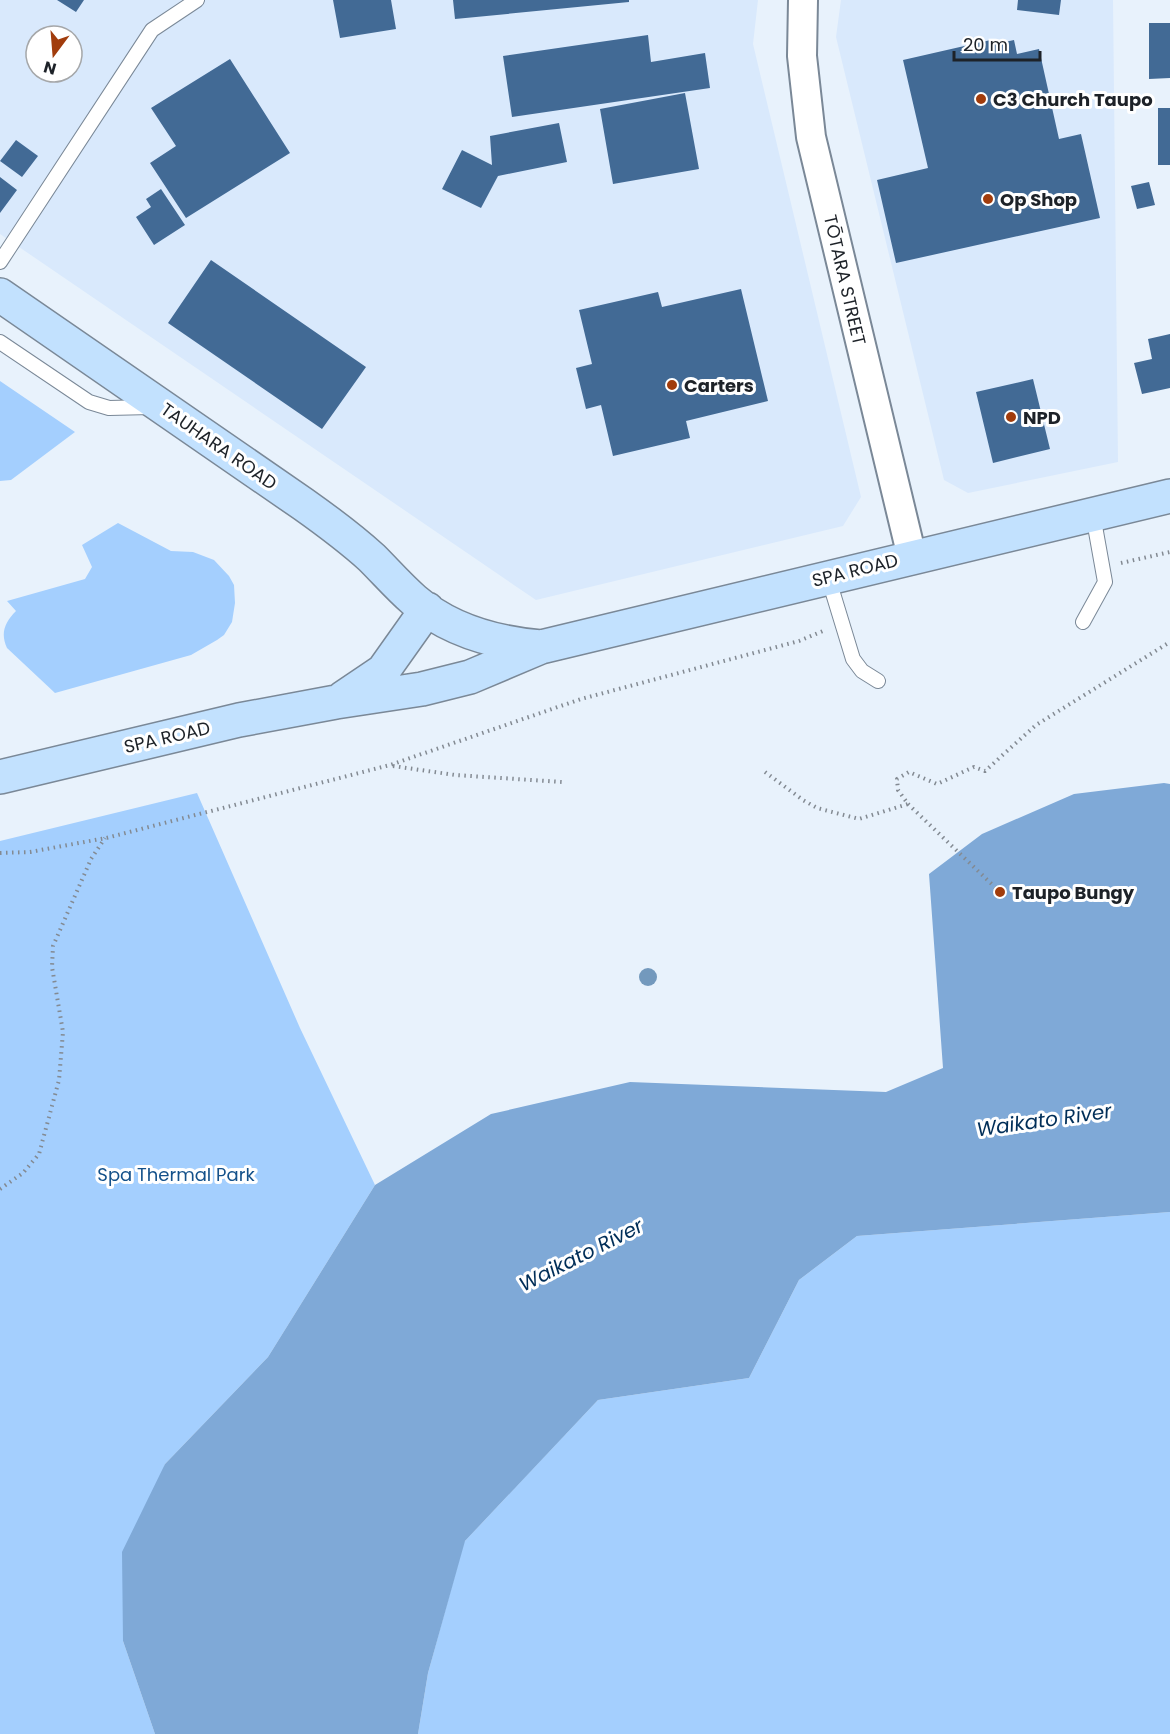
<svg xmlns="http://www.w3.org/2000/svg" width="1170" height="1734" font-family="Poppins,sans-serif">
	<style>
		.built { fill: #d9e9fc; fill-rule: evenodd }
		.green { fill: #a4cffe }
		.water { fill: #7fa9d7 }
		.building { fill: #426a95 }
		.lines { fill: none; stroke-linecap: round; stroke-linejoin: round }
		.lane-casing { stroke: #7a8897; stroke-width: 16 }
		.street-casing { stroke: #7a8897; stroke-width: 32 }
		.secondary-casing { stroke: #7a8897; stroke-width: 36 }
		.path { stroke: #838a92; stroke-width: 4; stroke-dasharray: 1.5 4.5; stroke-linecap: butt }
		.lane { stroke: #fff; stroke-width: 14 }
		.street { stroke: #fff; stroke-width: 28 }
		.secondary { stroke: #c2e1fe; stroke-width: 33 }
		.tree { fill: #7399bd }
		.poi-dot { fill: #a13c0c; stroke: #fff; stroke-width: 2 }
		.labels { text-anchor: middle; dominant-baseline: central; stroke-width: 6; stroke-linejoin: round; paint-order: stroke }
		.poi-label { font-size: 18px; font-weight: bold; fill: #1d2228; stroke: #fff; text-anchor: start }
		.street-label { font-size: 18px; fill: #1d2228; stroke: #fff }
		.park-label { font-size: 18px; fill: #14518a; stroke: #fff }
		.water-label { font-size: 20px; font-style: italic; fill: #002e58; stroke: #fff }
	</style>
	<rect width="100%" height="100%" fill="#e8f2fc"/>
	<path class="built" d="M0,0H758L753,44L861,497L843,526L536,600L0,234ZM36,36H72V72H36Z
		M841,0H1113L1118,462L968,493L944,480L836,37Z"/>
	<path class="green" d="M0,381L75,432L11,480L0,481Z
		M118,523L171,551L193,552L214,560L229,576L234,585L235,603L232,622L224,635L217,640L191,655L55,693L7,648C0,633 5,622 16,611L7,601L85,579L92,567L82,545Z
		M197,793L300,1028L375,1185L268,1357L165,1464L123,1641L155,1734H0V841Z
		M1170,1212V1734H418L428,1673L464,1542L598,1400L749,1378L799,1280L857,1236Z"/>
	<path class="water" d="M1164,783L1170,784V1212L857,1236L799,1280L749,1378L598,1400L465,1541L428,1673L418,1734H155L123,1641L122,1552L165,1464L268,1357L375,1185L491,1114L630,1082L886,1092L943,1068L929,874L982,834L1074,794Z"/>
	<path class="building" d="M57,0H84L76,12Z
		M333,0H391L396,29L340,38Z
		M453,0H629V2L455,19Z
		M1018,0H1061L1059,15L1017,10Z
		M1149,23H1170V78L1149,79Z
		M648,35L651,62L705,53L710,88L512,117L503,56Z
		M995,39L996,44L1014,40L1017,54L1039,49L1059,139L1081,134L1100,218L896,263L877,180L928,168L903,60Z
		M230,59L290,153L186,218L150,163L176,146L151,108Z
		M685,93L699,169L613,184L600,109Z
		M1158,108H1170V165H1158Z
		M559,123L567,162L498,176L481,208L442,189L462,150L492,165L490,136Z
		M16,140L38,156L22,177L0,161Z
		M0,177L17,190L0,213Z
		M1149,182L1155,205L1137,209L1131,186Z
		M161,189L185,225L154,245L136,217L151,207L146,199Z
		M211,260L366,367L322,429L168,323Z
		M741,289L768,401L686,421L690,438L613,456L601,405L586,409L576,368L592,364L579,310L658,292L662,307Z
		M1170,334V388L1142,394L1134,363L1152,359L1148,339Z
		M1033,379L1050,449L993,463L976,392Z"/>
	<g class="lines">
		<g class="lane-casing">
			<path id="lane" d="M0,262L152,30L197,0
				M0,342L89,402L109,408L151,407
				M828,577L853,659L862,671L878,681
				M1083,622L1105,582L1093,515"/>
		</g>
		<g class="street-casing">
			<path id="street" d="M803,0L802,56L811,137L912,557"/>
		</g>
		<g class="secondary-casing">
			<path id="secondary" d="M0,295L303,504C327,521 350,538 372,558C386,572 399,587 414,600C450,631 495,643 541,647
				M343,698L383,671L427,609
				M0,777L239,720L336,702L422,689L470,677L541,647L1170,496"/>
		</g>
		<path class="path" d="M1121,563L1170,552
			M393,766L455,775L562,782
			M765,772L803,800L817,808L859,819L908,804L898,790L897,779L909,772L937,784L974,767L985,771L1036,725L1170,642
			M908,804L1000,892
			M0,853L30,852L106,838L390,765L581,699L799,641L823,631
			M0,1189L23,1173L39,1154L59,1080L63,1032L52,967L53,946L91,859L105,838"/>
		<use href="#lane" class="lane"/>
		<use href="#street" class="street"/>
		<use href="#secondary" class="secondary"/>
	</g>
	<circle class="tree" cx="648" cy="977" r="9"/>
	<g class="poi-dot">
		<circle cx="981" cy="99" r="6"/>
		<circle cx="988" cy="199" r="6"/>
		<circle cx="672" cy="385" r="6"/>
		<circle cx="1011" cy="417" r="6"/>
		<circle cx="1000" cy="892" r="6"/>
	</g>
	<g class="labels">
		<g class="poi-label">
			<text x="993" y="99">C3 Church Taupo</text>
			<text x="1000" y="199">Op Shop</text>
			<text x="684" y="385">Carters</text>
			<text x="1023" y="417">NPD</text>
			<text x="1012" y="892">Taupo Bungy</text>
		</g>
		<g class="street-label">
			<text transform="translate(845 280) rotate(77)">TŌTARA STREET</text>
			<text transform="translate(219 446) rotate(35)">TAUHARA ROAD</text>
			<text transform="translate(855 570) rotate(-14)">SPA ROAD</text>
			<text transform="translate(167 737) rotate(-13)">SPA ROAD</text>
		</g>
		<g class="park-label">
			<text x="176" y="1174">Spa Thermal Park</text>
		</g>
		<g class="water-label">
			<text transform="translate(1044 1120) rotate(-8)">Waikato River</text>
			<text transform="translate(581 1255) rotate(-27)">Waikato River</text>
		</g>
	</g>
	<g transform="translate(54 54) rotate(196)"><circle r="28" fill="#ffffff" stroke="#a5a7a9" stroke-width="1.5"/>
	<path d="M0-4.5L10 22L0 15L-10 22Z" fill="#a13c0c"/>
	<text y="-9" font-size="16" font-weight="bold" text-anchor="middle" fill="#1d2228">N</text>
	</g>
	<path d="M954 51v9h86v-9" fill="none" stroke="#1d2228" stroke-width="3"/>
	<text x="963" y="51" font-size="18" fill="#1d2228" stroke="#ffffff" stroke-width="4.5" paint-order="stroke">20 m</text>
</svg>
